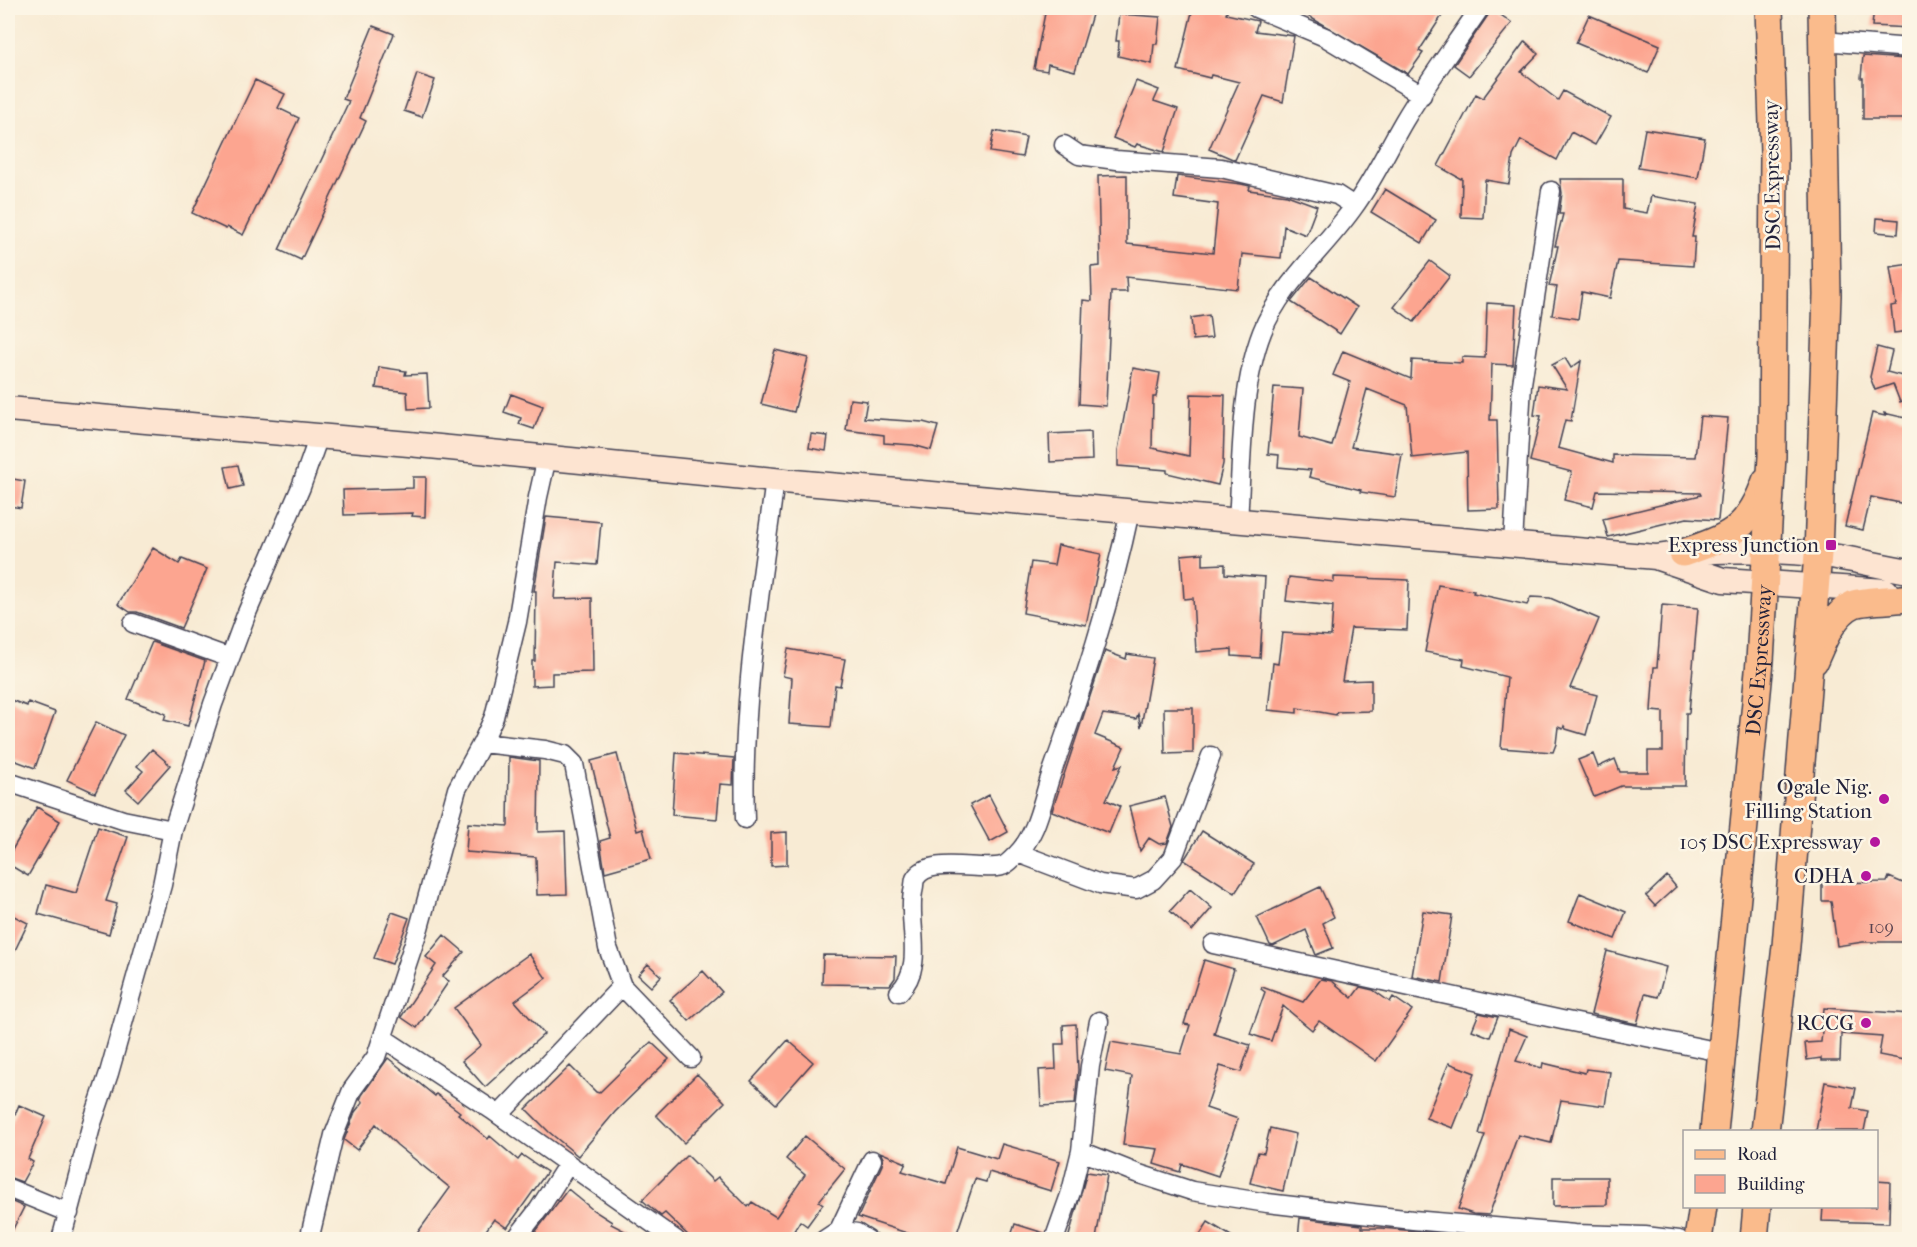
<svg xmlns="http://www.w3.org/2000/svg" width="1917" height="1247" font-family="'IM FELL French Canon',serif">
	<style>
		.building { fill: #fca590 }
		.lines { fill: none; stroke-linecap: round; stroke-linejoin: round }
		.street-casing { stroke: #424052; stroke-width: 21 }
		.secondary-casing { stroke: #424052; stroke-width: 27 }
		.primary-casing { stroke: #424052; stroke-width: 30 }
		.street { stroke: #fff; stroke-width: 18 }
		.secondary { stroke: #fde4d1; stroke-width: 24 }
		.primary { stroke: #fabb8c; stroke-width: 27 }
		.poi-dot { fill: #b5179e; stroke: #fcf5e5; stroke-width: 2 }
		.labels { text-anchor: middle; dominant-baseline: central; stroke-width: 5; stroke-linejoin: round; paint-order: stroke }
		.number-label { font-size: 18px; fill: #584350 }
		.street-label { font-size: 21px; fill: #22223b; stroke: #fcf5e5 }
		.poi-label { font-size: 21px; fill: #22223b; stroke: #fcf5e5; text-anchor: end }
	</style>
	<rect width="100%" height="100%" fill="#fcf5e5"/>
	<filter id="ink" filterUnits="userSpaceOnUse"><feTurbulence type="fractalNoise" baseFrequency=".0167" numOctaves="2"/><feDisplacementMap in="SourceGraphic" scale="12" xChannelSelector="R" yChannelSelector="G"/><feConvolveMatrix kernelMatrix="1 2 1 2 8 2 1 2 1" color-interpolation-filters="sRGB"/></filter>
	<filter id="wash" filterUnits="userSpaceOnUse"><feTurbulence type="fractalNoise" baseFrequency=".008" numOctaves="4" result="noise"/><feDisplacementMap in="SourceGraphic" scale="24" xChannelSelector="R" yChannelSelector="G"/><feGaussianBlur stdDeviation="1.35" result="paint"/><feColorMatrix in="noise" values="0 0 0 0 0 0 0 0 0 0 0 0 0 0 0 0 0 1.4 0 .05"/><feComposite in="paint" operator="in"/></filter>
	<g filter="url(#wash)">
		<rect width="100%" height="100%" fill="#f8ebd4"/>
		<g id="blocks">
			<path class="building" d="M1046,8H1094L1075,71L1048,64L1047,71L1034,69Z
				M1193,8H1228L1226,14L1258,21L1255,31L1294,36L1283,102L1264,96L1235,160L1209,149L1239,82L1211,75L1210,78L1178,70Z
				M1294,8H1447L1419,51L1423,53L1408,74Z
				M1491,8L1512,23L1469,76L1454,65L1489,14Z
				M1874,8H1910V28L1872,26Z
				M1119,14L1160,17L1157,44H1154L1152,64L1118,56L1119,41H1116Z
				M1589,15L1660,45L1648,73L1576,43Z
				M373,26L394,34L360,118L366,121L301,260L279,250L349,101L343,99Z
				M1525,41L1538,54L1521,72L1558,100L1563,91L1611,117L1595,145L1571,132L1557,160L1521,140L1513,156L1509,184L1485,180L1483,218L1461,217L1462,177L1461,179L1438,166L1476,94L1483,98Z
				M1863,56L1906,59L1903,92H1910V119H1863V78H1861Z
				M417,74L435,80L422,117L404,111Z
				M255,80L285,94L278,108L299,118L243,235L227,227L226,229L192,213Z
				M1136,81L1159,90L1154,101L1178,109L1164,152L1137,144L1135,147L1113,138Z
				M1645,129L1705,138L1698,178L1638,168Z
				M994,131L1026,137L1022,157L990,152Z
				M1127,175V244L1213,253L1218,204L1174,198L1177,176L1241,184L1250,186L1249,190L1287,195L1317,206L1306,235L1284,226L1281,258L1242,254L1238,289L1126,277L1127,292H1111L1106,406L1079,404L1083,300L1092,301L1091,267L1100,266L1098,176Z
				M1560,179H1623V209L1647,213L1651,196L1698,204L1692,237H1695L1693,266L1618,261L1610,298L1582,292L1578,319L1552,315L1557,287L1549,286L1558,246H1555L1563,214H1559L1562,193Z
				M1385,189L1436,220L1422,243L1371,212Z
				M1877,218L1899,220L1898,234L1876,232Z
				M1430,261L1450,276L1414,322L1394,307Z
				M1910,264V331L1894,333L1891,306L1896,305L1890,267Z
				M1311,277L1357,307L1340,334L1291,302Z
				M1487,303L1516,305L1513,365L1492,364L1490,420H1497L1499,509L1468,510L1467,452L1412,458L1407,405L1367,389L1351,447L1402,454L1395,497L1360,492L1361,490L1309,477L1311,470L1278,467L1279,455L1268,454L1274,387L1303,389L1299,437L1332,446L1350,382L1333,375L1343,351L1411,379L1412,360L1462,363V357L1485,358Z
				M1209,315L1212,338L1193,340L1191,318Z
				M1877,347L1892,351L1887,372L1910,378V398L1900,402L1893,384L1875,390L1870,377Z
				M775,350L808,358L794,412L761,404Z
				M1565,358L1571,368L1581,361L1571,421L1565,420L1558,448L1613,463V455L1695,457L1700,416L1728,418L1718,520L1687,518L1608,537L1603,519L1701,495L1700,493L1597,491L1593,507L1564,500L1572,472L1530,461L1541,416L1534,415L1538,385L1567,389L1552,365Z
				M379,367L406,371L405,375L427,374L429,408L408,409L407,392L376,388Z
				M1133,368L1160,373L1156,397H1153L1152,448L1189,456L1191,394L1225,395L1223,464L1218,485L1167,473V470L1118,466V450Z
				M511,394L543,406L534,429L519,424L521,418L504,412Z
				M850,399L867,401L864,418L923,422L938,426L931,450L913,445L884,443V435L846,430Z
				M1872,413L1885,416L1884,413L1910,419V505L1871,497L1863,530L1845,526Z
				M1091,432L1092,460L1050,462L1049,434Z
				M811,434L828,436L826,451L809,448Z
				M238,465L243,486L230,489L225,467Z
				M413,477H426L425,517L412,516L413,513L344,515L343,490L413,488Z
				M13,479L25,481L21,508L9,506Z
				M546,517L601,522L597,565L557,562L554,599L592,598L593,672L552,673V685L532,686V661H535L536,591H534Z
				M1058,545L1101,554L1086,625L1023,613L1031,562L1054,565Z
				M153,548L179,564L182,559L207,569L181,628L137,612H130L118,604Z
				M1203,553V565L1225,564V574L1265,577L1260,658L1232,656V649L1196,652L1193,598L1184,599L1181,555Z
				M1289,577L1334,582V577L1409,580L1407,630L1351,628L1342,681L1371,680V711L1337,712L1336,715L1297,708V713L1268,710L1273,663L1278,664L1282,633L1331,636L1333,606L1286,601Z
				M1438,585L1474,591L1473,593L1527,605L1531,597L1550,598L1599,619L1570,688L1597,695L1586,735L1566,729L1564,726L1563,729L1558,727L1556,744L1553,752L1501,748L1507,677L1463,666L1464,659L1425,652Z
				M1662,605L1698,608L1689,713H1686L1685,786H1621L1594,797L1578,760L1593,754L1598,767L1615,759L1620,772H1648V751H1663V712L1651,711L1654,667H1657Z
				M152,642L205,661L188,726L164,720L166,714L128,699Z
				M788,649L845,659L840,686L835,685L831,727L789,724L792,678L783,676Z
				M1105,651L1126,659L1127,654L1153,658L1141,727L1138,714L1136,719L1103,714L1095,735L1124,747L1115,767L1122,765L1106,800L1120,806L1109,833L1052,811Z
				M8,699L27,706L28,702L55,712L35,768L8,758Z
				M1164,708H1193V753L1165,754Z
				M96,722L124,735L95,793L67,780Z
				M152,749L170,765L138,801L126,790L143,771L137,766Z
				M676,753L734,758L733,785L720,784L717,819L672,815Z
				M617,754L637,831L643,829L651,859L605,872L600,841L610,838L591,761Z
				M509,757L539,761L538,832L565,831L567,894L537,895L536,857L466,852L468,823L508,826Z
				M989,795L1008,832L990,842L970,805Z
				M1165,797L1173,827L1167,843L1159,844L1149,838L1140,851L1129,806Z
				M37,807L60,821L28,876L8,864V857Z
				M98,827L128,837L106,901L117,904L109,934L38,914L46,885L76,893Z
				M1202,831L1254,864L1235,893L1184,860Z
				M787,832V865L771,866V833Z
				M1667,876L1676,887L1655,906L1646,896Z
				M1889,877L1910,886V942H1863L1837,946L1831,901H1822V883L1887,882Z
				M1320,887L1334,917L1323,923L1333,948L1316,955L1306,930L1273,946L1270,945L1257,917Z
				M1190,889L1212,908L1192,931L1170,911Z
				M1580,893L1626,912L1615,939L1569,921Z
				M1423,911L1452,915L1442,982L1412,976Z
				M392,912L409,918L392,964L374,958Z
				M8,913L28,923L8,965Z
				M444,935L464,952L442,977L449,981L417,1028L401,1017L436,965L426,957Z
				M1607,951L1666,967L1658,997L1645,994L1637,1024L1591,1014Z
				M529,954L546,978L515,1001L544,1034L485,1087L462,1061L481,1045L454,1008Z
				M823,955L896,956L895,978L890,985L822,984Z
				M1204,960L1234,969L1214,1034L1250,1045L1241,1072L1220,1066L1206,1108L1238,1119L1218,1176L1182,1164L1180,1172L1154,1164L1158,1149L1123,1145L1132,1076L1105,1071L1111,1042L1181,1054L1190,1025L1184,1024Z
				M648,964L661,976L651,987L638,975Z
				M703,971L722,992L689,1021L670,1000Z
				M1321,979L1332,981L1352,998L1360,987L1373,990L1390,1002L1393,997L1412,1010L1376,1061L1319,1021L1312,1030L1283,1006L1271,1041L1250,1034L1265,992L1261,989L1262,987L1303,1002Z
				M1824,1008L1910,1014V1061L1879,1055L1882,1037L1841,1034L1840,1061H1821V1058L1807,1060L1805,1043L1821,1042Z
				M1479,1013L1498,1017L1490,1037L1472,1030Z
				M1076,1024L1078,1070L1075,1104L1041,1106L1039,1070L1056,1069L1055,1044H1064L1063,1025Z
				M1509,1029L1527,1036L1516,1061L1542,1068L1543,1063L1585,1073L1586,1069L1610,1072L1605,1106L1561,1100L1551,1143L1518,1135L1489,1215L1473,1214L1458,1209L1485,1135L1479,1134Z
				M788,1040L813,1062L776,1104L751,1081Z
				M651,1042L669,1059L615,1112L578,1156L549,1132L526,1109L570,1066L596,1092L599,1093Z
				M388,1058L435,1096L436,1094L460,1112L458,1114L488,1139L490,1136L518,1160L522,1155L547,1172L507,1228L494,1219L480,1239H413L450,1188L397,1145L376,1124L357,1150L344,1140L355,1112L363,1102L360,1100L362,1095Z
				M1449,1063L1475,1073L1453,1128L1426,1118Z
				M697,1074L725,1102L684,1143L656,1115Z
				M1825,1082L1856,1088L1852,1108L1868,1111L1864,1131H1816Z
				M19,1105L46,1117L28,1159L33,1162L22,1182L8,1177V1131Z
				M1270,1128L1296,1134L1283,1191L1250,1183L1258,1152L1264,1153Z
				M805,1136L845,1169L819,1201L823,1204L807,1226L800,1221L789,1239H692L665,1213L661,1216L642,1200L687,1155L713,1181L718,1177L748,1207L752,1202L776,1217L805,1175L786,1159Z
				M1002,1144L1060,1161L1051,1191L989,1172L986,1182L975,1179L955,1239H925L858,1217L882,1165L883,1158L880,1152L906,1163L902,1171L946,1184L957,1147L997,1159Z
				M1087,1172L1107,1175L1096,1239H1068Z
				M1553,1177H1607V1205L1553,1206Z
				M1876,1181L1890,1182L1889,1223L1822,1221L1823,1206H1876Z
				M568,1189L593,1210L612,1222L611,1224L640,1239H530Z
				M8,1200L24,1207L8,1239Z
				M1300,1218L1362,1225V1228H1381L1438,1233V1239H1298Z
				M1208,1222L1236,1239H1197Z
				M1015,1224L1044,1233L1043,1239H1010Z"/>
		</g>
	</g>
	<g filter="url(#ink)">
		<use href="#blocks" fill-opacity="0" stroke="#424052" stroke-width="1.5"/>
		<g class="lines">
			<g class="street-casing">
				<path id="street" d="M1256,8L1325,37L1422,95
					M1823,41L1910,48
					M1064,145L1079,155L1116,160L1221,168L1337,195L1354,206
					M1238,522C1242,462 1240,389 1262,332C1281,284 1324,249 1353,208C1373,181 1387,150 1404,121C1427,82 1455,45 1480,8
					M1513,544L1522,384L1551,191
					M133,623L230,658
					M482,743L545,750L565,755L574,764L608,948L622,986L691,1058
					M8,782L123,820L173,830
					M745,819C741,705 760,593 775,480
					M1018,853L1100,884L1136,889L1153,880L1173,858L1211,756
					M1213,944L1562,1020L1721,1052
					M899,992C926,966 907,925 913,892C914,889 914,882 915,879C928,855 980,872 1002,866C1007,865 1012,859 1016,855C1038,834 1042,800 1052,772C1083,686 1111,601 1130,511
					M383,1038L492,1110L676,1240
					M499,1115L622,986
					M1081,1151L1136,1173L1192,1191L1267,1203L1413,1220L1575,1234L1645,1236L1679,1240
					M8,1188L69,1213
					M839,1230L872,1160
					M61,1240L92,1123L109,1073L162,885L173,830L213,704L246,615L301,487L319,436
					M309,1240L334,1135L352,1090L376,1057L419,928L457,789L482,743L494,717L517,622L538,497L547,457
					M515,1240L539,1209L568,1164
					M824,1240L839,1230L857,1233L868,1240
					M1054,1240L1071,1192L1081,1151L1090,1066L1099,1021"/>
			</g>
			<g class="secondary-casing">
				<path id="secondary" d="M8,409L409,444L794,482L1656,557C1705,549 1768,549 1818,554C1849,558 1879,566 1910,571
					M1658,558L1723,580L1886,591"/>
			</g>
			<g class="primary-casing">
				<g id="primary">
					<path d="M1683,553C1729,537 1749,530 1766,481"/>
					<path d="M1814,661C1822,643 1833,613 1854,604C1865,600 1896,600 1910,598"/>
					<path id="s1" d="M1714,1132L1760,661L1772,456L1774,153L1769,8"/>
					<path d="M1765,1132L1786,946L1818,554L1827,295L1822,8"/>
					<path d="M1698,1240L1703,1206"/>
					<path d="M1754,1240L1757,1206"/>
				</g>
			</g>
			<use href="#street" class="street"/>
			<use href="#secondary" class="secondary"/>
			<use href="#primary" class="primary"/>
		</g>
	</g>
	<g class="poi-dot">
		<rect x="1825" y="539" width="12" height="12" rx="3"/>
		<circle cx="1884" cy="799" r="6"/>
		<circle cx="1875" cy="842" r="6"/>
		<circle cx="1866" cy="876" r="6"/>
		<circle cx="1866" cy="1023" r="6"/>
	</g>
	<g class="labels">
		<g class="number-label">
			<text x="1881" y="927">109</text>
		</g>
		<g class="street-label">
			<text transform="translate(1772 175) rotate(-91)">DSC Expressway</text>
			<text stroke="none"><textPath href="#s1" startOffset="474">DSC Expressway</textPath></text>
		</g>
		<g class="poi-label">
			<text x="1819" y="545">Express Junction</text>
			<text x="1872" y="787">Ogale Nig.<tspan x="1872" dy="24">Filling Station</tspan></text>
			<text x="1863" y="842">105 DSC Expressway</text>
			<text x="1854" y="876">CDHA</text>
			<text x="1854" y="1023">RCCG</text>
		</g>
	</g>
	<rect width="1917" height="1247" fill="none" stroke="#fcf5e5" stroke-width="30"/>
	<rect x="1683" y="1130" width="195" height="78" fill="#fcf5e5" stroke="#a5a1a1" stroke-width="1.5"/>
	<rect x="1695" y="1150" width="30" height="9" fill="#fabb8c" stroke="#a5a1a1" stroke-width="1.5"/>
	<text x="1737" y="1160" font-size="18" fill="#22223b">Road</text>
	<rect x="1695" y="1175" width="30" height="18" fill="#fca590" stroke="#a5a1a1" stroke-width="1.5"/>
	<text x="1737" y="1190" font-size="18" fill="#22223b">Building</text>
</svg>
